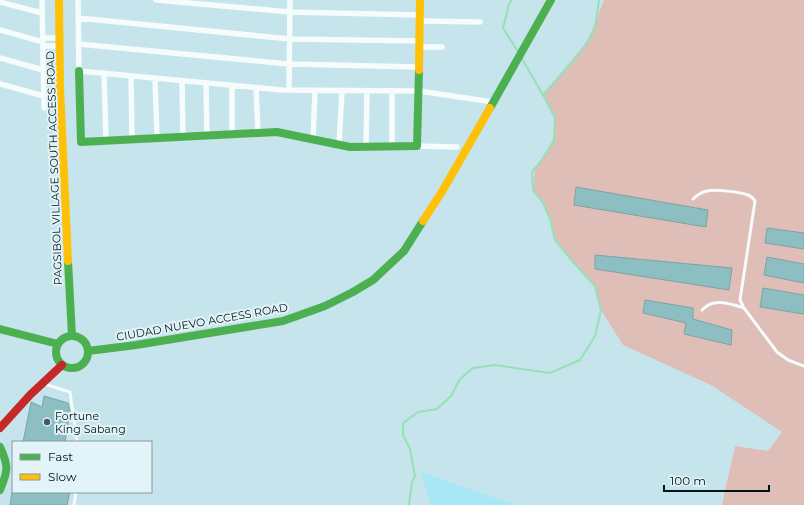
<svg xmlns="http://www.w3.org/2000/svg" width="804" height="505" font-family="Montserrat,sans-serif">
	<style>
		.built { fill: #a8e7f5 }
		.green { fill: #dfbeb8 }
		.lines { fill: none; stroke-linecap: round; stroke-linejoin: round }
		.stream { stroke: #94e2b4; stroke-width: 2 }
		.building { fill: #8dbec1; stroke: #7ca3a6 }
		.lane { stroke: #f6fbfc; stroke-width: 3 }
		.street { stroke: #f6fbfc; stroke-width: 5.5 }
		.fast { stroke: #4caf50; stroke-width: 8 }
		.slow { stroke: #ffc107; stroke-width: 8 }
		.jam { stroke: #c62828; stroke-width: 8 }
		.poi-dot { fill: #455d62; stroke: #e2f4f8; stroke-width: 1.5 }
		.labels { text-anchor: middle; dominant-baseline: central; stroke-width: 4; stroke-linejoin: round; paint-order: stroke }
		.street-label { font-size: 11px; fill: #001418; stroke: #e2f4f8 }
		.poi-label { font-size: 11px; fill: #001418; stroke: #e2f4f8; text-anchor: start }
	</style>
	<rect width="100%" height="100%" fill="#c5e4eb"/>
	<path class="built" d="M421,472L515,505H431Z"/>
	<path class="green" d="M604,0H804V505H722L735,446L768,451L782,432L711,385L623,345L601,310L595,286L573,263L555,238L550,218L543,203L533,190L535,169L554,140L555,118L543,95L588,40Z"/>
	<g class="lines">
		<path class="stream" d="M512,0L509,4L503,28L519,53
			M543,95L581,52L595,29L599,0
			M409,505L412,482L415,476L410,449L403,435V423L418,412L437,409L451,396L460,379L473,368L495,365L550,373L580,360L595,336L601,310L595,286L573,262L555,240L550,219L543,203L533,190L532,172L543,158L554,140L555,118L543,95L521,57"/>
	</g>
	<path class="building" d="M576,187L708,210L706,227L574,205Z
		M767,228L804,233V249L765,243Z
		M595,255L732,268L729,290L595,269Z
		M767,257L804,264V283L764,275Z
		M763,288L804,295V314L760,307Z
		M645,300L693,308V319L732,330L731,345L684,334L686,323L643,313Z
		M44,396L68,403L70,411L65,442H23L31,402L42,407Z
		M12,492H70L67,505H10Z"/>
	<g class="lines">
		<path class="lane" d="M693,199C697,195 702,192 707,191C715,189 740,192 748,195C751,196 753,198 755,201L740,300L744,308L777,352L788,360L804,366
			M702,310C705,307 709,304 714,303C723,301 735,305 744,308
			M44,384L70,392L77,442
			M74,505L76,492"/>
		<path class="street" d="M42,0L44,108
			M78,0L79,71L282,90L419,91L493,102
			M156,0L290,12L420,15
			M0,2L42,13
			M78,18L290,39L420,41
			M420,21L480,22
			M0,30L43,42
			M43,38H59
			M78,44L289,64L419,67
			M43,46H60
			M420,47H442
			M0,58L43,70
			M104,73L106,141
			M131,76L132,139
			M155,78L157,138
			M182,81L183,137
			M206,83L207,135
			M0,84L44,96
			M232,85V134
			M256,88L258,133
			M289,90L290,0
			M392,91V146
			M313,139L315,91
			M339,145L342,91
			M417,146L457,147
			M366,147L367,91"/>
		<path class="fast" d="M79,71L81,142L277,132L350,147L417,146L419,70
			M490,108L551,0
			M68,261L72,336
			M0,329L58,344
			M56 352a16 16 0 1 1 32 0a16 16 0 1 1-32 0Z
			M88,351L136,345L283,321L325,306L353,292L373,280L404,251L423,221
			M0,447C9,466 8,471 0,490"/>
		<path class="slow" d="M59,0L60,88L68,261
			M419,70L420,0
			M423,221L443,190L490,108"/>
		<path class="jam" d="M0,428L30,395L62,365"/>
	</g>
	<circle class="poi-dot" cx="47" cy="422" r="4"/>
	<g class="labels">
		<g class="street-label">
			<text transform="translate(54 168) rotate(-92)">PAGSIBOL VILLAGE SOUTH ACCESS ROAD</text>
			<text transform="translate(202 322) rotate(-10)">CIUDAD NUEVO ACCESS ROAD</text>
		</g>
		<g class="poi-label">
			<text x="55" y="416">Fortune<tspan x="55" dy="13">King Sabang</tspan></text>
		</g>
	</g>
	<rect x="12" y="441" width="140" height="52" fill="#e2f4f8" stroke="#889a9e"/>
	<rect x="20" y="454" width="20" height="6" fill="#4caf50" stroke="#889a9e"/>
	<text x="48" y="461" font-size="12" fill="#001418">Fast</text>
	<rect x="20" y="474" width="20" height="6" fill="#ffc107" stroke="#889a9e"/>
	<text x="48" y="481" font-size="12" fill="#001418">Slow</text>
	<path d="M664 485v6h105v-6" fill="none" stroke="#001418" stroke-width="2"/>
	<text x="670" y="485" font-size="12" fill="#001418" stroke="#e2f4f8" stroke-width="3" paint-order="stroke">100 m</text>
</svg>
